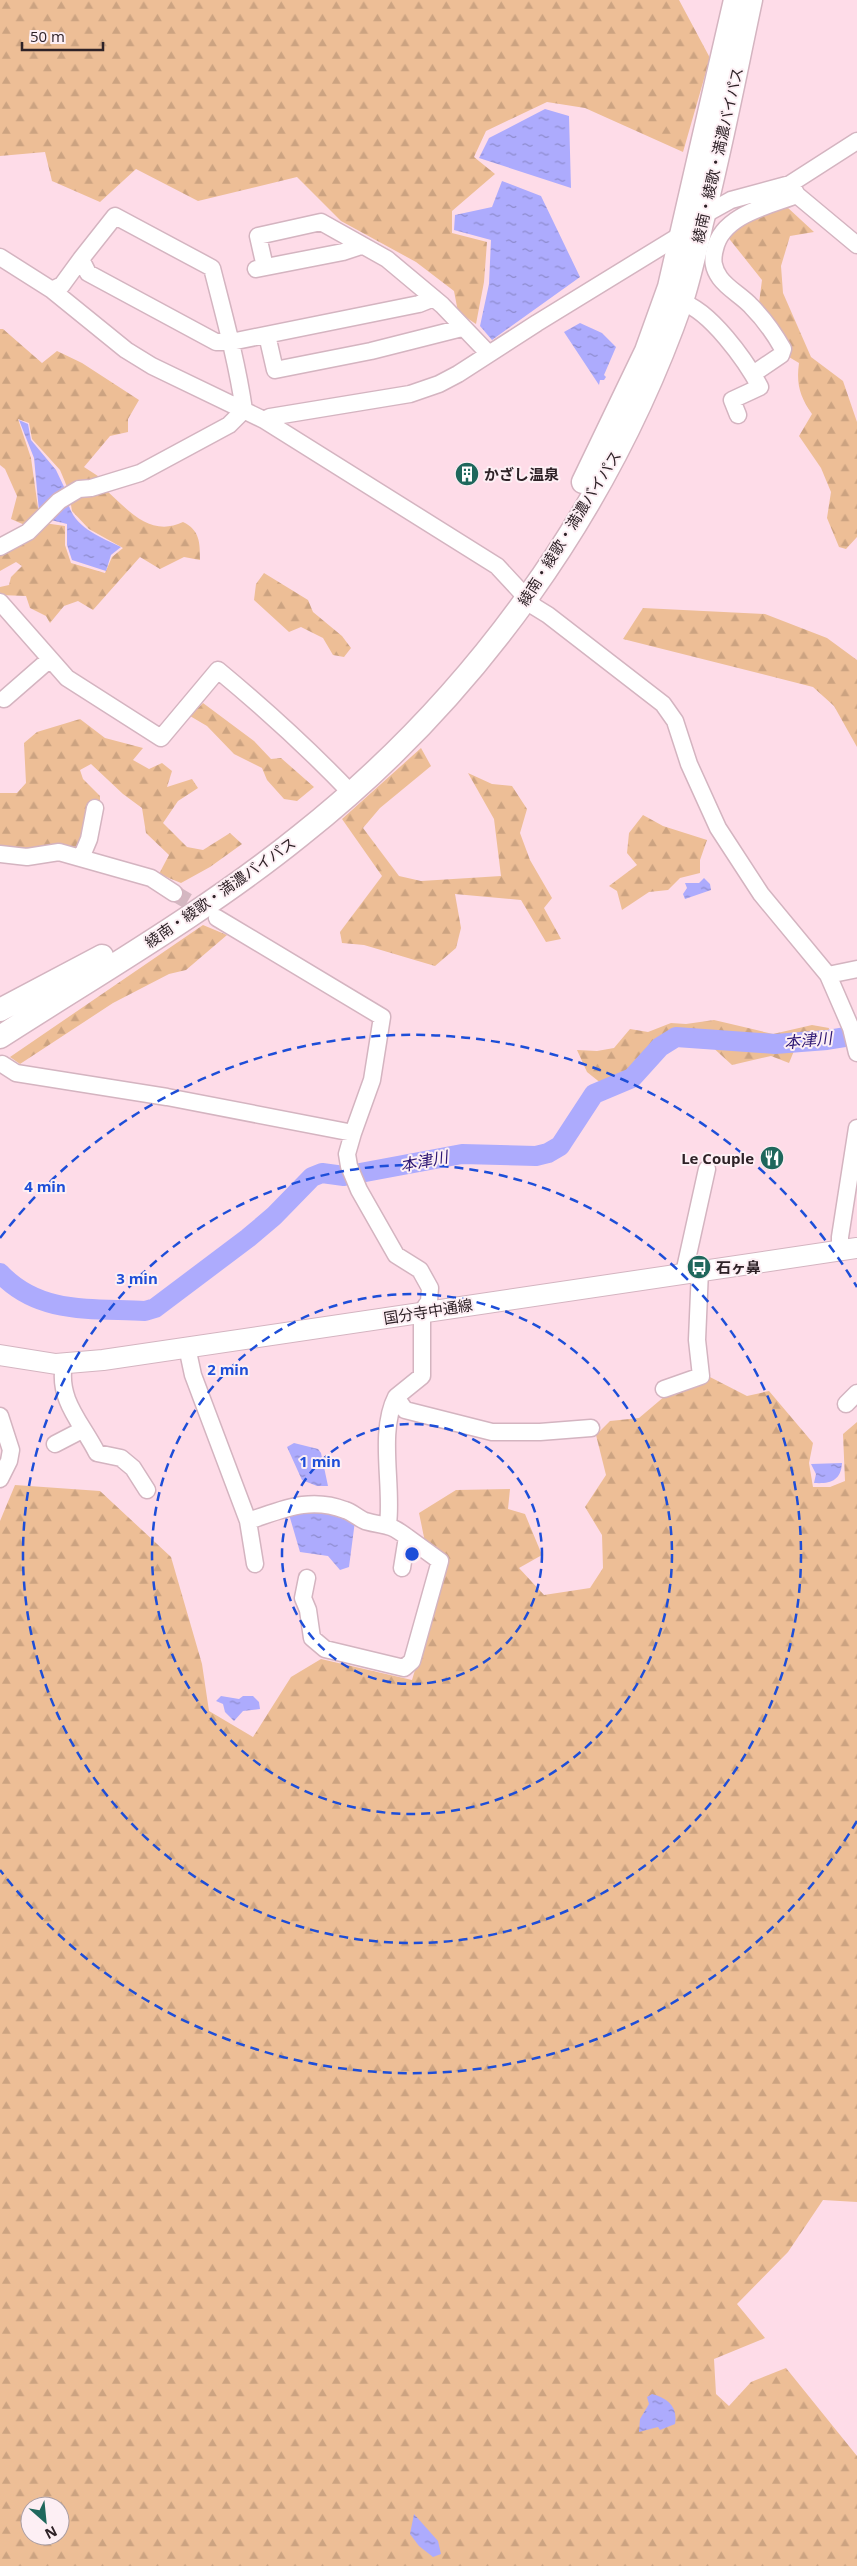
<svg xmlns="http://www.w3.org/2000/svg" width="857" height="2566" font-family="'Open Sans','Noto Sans JP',sans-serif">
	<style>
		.forest { fill: url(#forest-firs); fill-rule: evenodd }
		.water { fill: url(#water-ripples) }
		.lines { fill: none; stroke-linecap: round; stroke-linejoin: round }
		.river { stroke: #adabfd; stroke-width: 20 }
		.minor-tunnel { stroke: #d4b7c1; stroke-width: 16; stroke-dasharray: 16 8; stroke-linecap: butt }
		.minor-casing { stroke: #d4b4c0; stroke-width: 19 }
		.major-casing { stroke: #d4b4c0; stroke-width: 22 }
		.highway-casing { stroke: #d4b4c0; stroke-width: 25 }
		.minor { stroke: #fff; stroke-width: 16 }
		.major { stroke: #fff; stroke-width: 20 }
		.highway { stroke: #fff; stroke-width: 22 }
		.ring { fill: none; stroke: #1d4ed8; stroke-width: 2.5; stroke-dasharray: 9 6 }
		.labels { text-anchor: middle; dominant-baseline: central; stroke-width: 4; stroke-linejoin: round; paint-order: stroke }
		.street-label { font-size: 15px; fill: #2e2227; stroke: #fdeff4 }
		.poi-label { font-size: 15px; font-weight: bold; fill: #2e2227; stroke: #fdeff4; text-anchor: start }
		.water-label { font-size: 16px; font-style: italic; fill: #2e1875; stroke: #fdeff4 }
		.centre { fill: #1d4ed8; stroke: #fdeff4; stroke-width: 2.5 }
		.ring-label { font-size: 15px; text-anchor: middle; font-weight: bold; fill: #1d4ed8; stroke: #fdeff4; stroke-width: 4; stroke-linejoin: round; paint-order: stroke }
	</style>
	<defs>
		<pattern id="forest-firs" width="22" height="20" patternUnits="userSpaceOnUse" patternTransform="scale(1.25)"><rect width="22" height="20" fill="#edbe96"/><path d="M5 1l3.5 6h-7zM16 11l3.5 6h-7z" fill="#cca381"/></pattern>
		<pattern id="water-ripples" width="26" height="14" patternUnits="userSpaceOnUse" patternTransform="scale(1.25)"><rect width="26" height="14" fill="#adabfd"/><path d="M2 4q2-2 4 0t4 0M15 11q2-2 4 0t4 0" fill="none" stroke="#8d8bcd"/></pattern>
	</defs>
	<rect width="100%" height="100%" fill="#fedce8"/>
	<path class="forest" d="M0,0H679L710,58L683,152L585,108L547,102L486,131L474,157L495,174L452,211V233L487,242L484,282L476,324L458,312L454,291L416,262L341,221L297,177L198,201L136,169L100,202L52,181L45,152L0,156Z
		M787,207L814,232L790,236L781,266L783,293L811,357L843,381L857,422V537L846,549L839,547L827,518L831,492L821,468L799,436L812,414C800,397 796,384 799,363L789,357L759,303L762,280L727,236L746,220Z
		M0,329H3L42,363L57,351L82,363L139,400L128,419V432L110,436L84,467L101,478L68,489L60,470L32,439L29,423L18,419L31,458L39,515L27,526L11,519L17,496L5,469L0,465Z
		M105,489C127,509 150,538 183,522C200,530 200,543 200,560L184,557L160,569L140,557L93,610L78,601L64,606L50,623L46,616L30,608L26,596L0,595V587L9,585L11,577L22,566L16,562L0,571V550L44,523L65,526V545L71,563L105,573L112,557L123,548L89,529L72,511L70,499Z
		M264,573L308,600L313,612L342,636L351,648L344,657L333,655L323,638L301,627L289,632L254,600L256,584Z
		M643,608L765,614L827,638L857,660V747L834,706L813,687L623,639Z
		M203,703L254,741L271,759L281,758L314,787L297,801L284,799L267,780L262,768L234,754L207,726L190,716Z
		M80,719L105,738L143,748L133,760L149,769L162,763L172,771L167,787L192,779L198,788L178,801L163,823L187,847L203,850L230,833L242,844L210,867L181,883L159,874L169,855L146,833L142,808L123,794L91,764L80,770L83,779L100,796V825L89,852L0,849V793H17L26,783L24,743L37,732Z
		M421,748L431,766L380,808L363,828L399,876L421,881L501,876L494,819L468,773L492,784L512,786L527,809L520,833L530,860L552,898L544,908L561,939L546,942L521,900L455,894L461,928L456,948L435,966L364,945L342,943L340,932L382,876L342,819Z
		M643,815L663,826L707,840L700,860V873L680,878L668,890L649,892L622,910L617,891L609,886L637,865L627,853L629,833Z
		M203,925L227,935L186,970L169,974L113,1003L20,1064L10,1057Z
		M714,1020L773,1034L812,1025L829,1028L827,1038L799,1039L789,1063L771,1056L732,1065L697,1033C657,1033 660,1049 634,1071C625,1079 613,1081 602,1084L587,1072L577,1050L597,1051L614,1048L630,1029L648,1032L671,1023L686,1024Z
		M706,1375L747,1396L769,1391L813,1443L809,1463L813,1487H830L845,1481L843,1434L857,1422V2202L823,2200L788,2252L737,2304L765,2338L714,2359L716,2394L729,2406L751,2382L786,2368L857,2456V2566H0V1521L15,1485L100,1491L171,1557L202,1664L209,1711L253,1737L291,1677L321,1659L412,1680L447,1563L425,1542L419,1513L456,1490L510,1489L508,1509L525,1514L542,1555L519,1568L544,1595L590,1588L603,1568L602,1535L585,1507L606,1475L596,1435L610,1421L639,1418L665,1396ZM30,2506H60V2536H30Z"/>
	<path class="water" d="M545,109L569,116L571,188L479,158L489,138Z
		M502,181L541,196L580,277L492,340L480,326L489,284L491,240L454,230L455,215L492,207Z
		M580,323L602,333L616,347L604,375L606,377L604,380H600L599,385L564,332Z
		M19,420L28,424L31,440L56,470L66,491L39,511L34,458Z
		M68,502C73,527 100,537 121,547L111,555L106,571L72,560L67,545V524L47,519Z
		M704,878L710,884L711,890L685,899L683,894L687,888L685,883H699Z
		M294,1443L318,1449L321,1453L328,1486H317L302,1480L287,1447Z
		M842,1463C841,1481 830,1484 814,1483L816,1474L811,1464Z
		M312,1508L355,1521L349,1567L340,1570L328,1556L300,1552L288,1511Z
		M221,1696L239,1699L243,1696H253L259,1702L260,1709L243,1711L234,1721L225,1712L223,1704L216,1701Z
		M652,2394C668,2398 678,2407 675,2424L660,2430L658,2427L639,2432L640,2419L649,2404L647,2397Z
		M414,2514L438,2541L441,2554L433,2557L419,2546L410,2534Z"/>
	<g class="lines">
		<path class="river" d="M0,1273C39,1315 92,1308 145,1311L155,1308L248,1238L274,1216L312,1177L322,1173L344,1176L462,1154L536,1156L548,1153L560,1146L594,1094L632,1078L660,1047L676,1037L775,1044L827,1040L857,1035"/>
		<path class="minor-tunnel" d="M174,893L208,913"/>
		<g class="minor-casing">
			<path id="minor" d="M792,186L797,195L857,245
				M0,257L52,290L126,350L152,366L264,420L497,566L535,607L548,615L663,704L675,721L689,764L718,828L761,894L828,975L851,1028L857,1053
				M265,267L258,236L321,222L387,259L442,305L489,354
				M256,269L343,252L361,246
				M52,290L62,285L81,259
				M681,302C710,310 746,361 760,387L732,400L738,415
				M267,335L275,370L371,351L462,328
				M753,374L781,355L783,349C774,333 764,319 751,306C742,296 728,289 720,278C713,268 712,260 715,249C722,215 768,206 797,195
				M264,420L270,417L410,394L439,384L458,374L537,323L682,234L704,215L731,200L790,184L857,141
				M0,547L28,532L59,501L79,489L91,488L140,473L229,425L244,410C237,362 224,315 212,268L115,216L81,259L88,273L216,342H231L419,304L434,298
				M0,602L67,678L161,738L218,670C265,709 310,750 352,794
				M4,699L50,659
				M0,854L27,857L59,852L151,878L174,893
				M81,858L89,839L95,808
				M828,975L857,969
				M2,1064L16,1073L167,1097L353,1133L372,1080L382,1017L217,918
				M353,1133L347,1154L349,1166L359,1190L396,1255L420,1270L430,1288L429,1301L422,1312V1376L396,1397L405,1410L492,1432H540L591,1428
				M840,1250V1237L857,1128
				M684,1273L707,1169
				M187,1347L193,1375L248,1521L255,1564
				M64,1364C57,1400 82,1423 97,1453L121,1458L133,1468L147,1490
				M664,1389L701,1376L697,1340L700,1270
				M846,1404L857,1393
				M0,1416L11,1450L9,1461L0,1479
				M55,1444L82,1430
				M248,1521C282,1510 309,1496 345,1510C352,1512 358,1518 365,1521C386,1527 387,1522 407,1537L402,1568
				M388,1524C393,1486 378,1432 396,1397
				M307,1578L303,1598L308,1610L312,1638L325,1649L404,1668L412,1661L440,1561L407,1537"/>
		</g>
		<g class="major-casing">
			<path id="major" d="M0,1355L56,1364L103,1360L857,1248"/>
		</g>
		<g class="highway-casing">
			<path id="highway" d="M583,482L646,351L669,287L735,0
				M0,1010L102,956
				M0,1037C101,972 207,911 301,835C474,698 609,510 682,301C690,276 696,249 702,223C721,149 735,75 751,0"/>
		</g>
		<use href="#minor" class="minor"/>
		<use href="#major" class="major"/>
		<use href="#highway" class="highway"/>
	</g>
	<g class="ring">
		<circle cx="412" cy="1554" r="130"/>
		<circle cx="412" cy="1554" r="260"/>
		<circle cx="412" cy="1554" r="389"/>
		<path d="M857 1821A519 519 0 0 1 0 1870M0 1238A519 519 0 0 1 857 1287"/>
	</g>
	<defs>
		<g id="building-disc" transform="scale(1.25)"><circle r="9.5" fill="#1f675c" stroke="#fdeff4"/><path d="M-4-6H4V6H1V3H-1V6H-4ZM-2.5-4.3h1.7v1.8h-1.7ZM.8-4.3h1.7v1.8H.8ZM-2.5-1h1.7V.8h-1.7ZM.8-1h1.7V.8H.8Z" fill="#fff"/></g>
		<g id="restaurant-disc" transform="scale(1.25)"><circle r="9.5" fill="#1f675c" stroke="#fdeff4"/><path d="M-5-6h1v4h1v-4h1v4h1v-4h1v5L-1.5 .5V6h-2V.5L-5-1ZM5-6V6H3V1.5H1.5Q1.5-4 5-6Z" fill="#fff"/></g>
		<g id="bus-disc" transform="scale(1.25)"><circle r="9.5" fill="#1f675c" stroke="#fdeff4"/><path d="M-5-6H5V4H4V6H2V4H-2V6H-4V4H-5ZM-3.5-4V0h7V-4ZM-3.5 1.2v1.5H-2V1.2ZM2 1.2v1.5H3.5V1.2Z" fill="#fff"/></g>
	</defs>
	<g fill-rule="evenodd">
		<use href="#building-disc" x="467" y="474"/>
		<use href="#restaurant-disc" x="772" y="1158"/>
		<use href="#bus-disc" x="699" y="1267"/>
	</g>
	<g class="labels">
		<g class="street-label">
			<text transform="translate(717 155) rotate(-77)">綾南・綾歌・満濃バイパス</text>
			<text transform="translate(569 528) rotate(-58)">綾南・綾歌・満濃バイパス</text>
			<text transform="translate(220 892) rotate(-35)">綾南・綾歌・満濃バイパス</text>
			<text transform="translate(428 1311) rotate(-9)">国分寺中通線</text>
		</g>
		<g class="poi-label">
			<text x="484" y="474">かざし温泉</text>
			<text x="754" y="1158" text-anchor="end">Le Couple</text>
			<text x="716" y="1267">石ヶ鼻</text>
		</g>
		<g class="water-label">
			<text transform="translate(808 1040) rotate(-6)">本津川</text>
			<text transform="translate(424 1161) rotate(-11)">本津川</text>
		</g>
	</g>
	<circle cx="412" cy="1554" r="8" class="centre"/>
	<g class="ring-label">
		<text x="45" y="1192">4 min</text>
		<text x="137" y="1284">3 min</text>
		<text x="228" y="1375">2 min</text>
		<text x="320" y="1467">1 min</text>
	</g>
	<g transform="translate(45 2521) rotate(153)"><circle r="24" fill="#fdeff4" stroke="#aa9da2"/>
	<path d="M0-4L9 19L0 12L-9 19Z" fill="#1f675c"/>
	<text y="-8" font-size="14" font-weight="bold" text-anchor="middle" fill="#2e2227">N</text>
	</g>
	<path d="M22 42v8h81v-8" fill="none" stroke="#2e2227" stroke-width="2.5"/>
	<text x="30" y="42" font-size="15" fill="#2e2227" stroke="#fdeff4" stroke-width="4" paint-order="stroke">50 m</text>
</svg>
